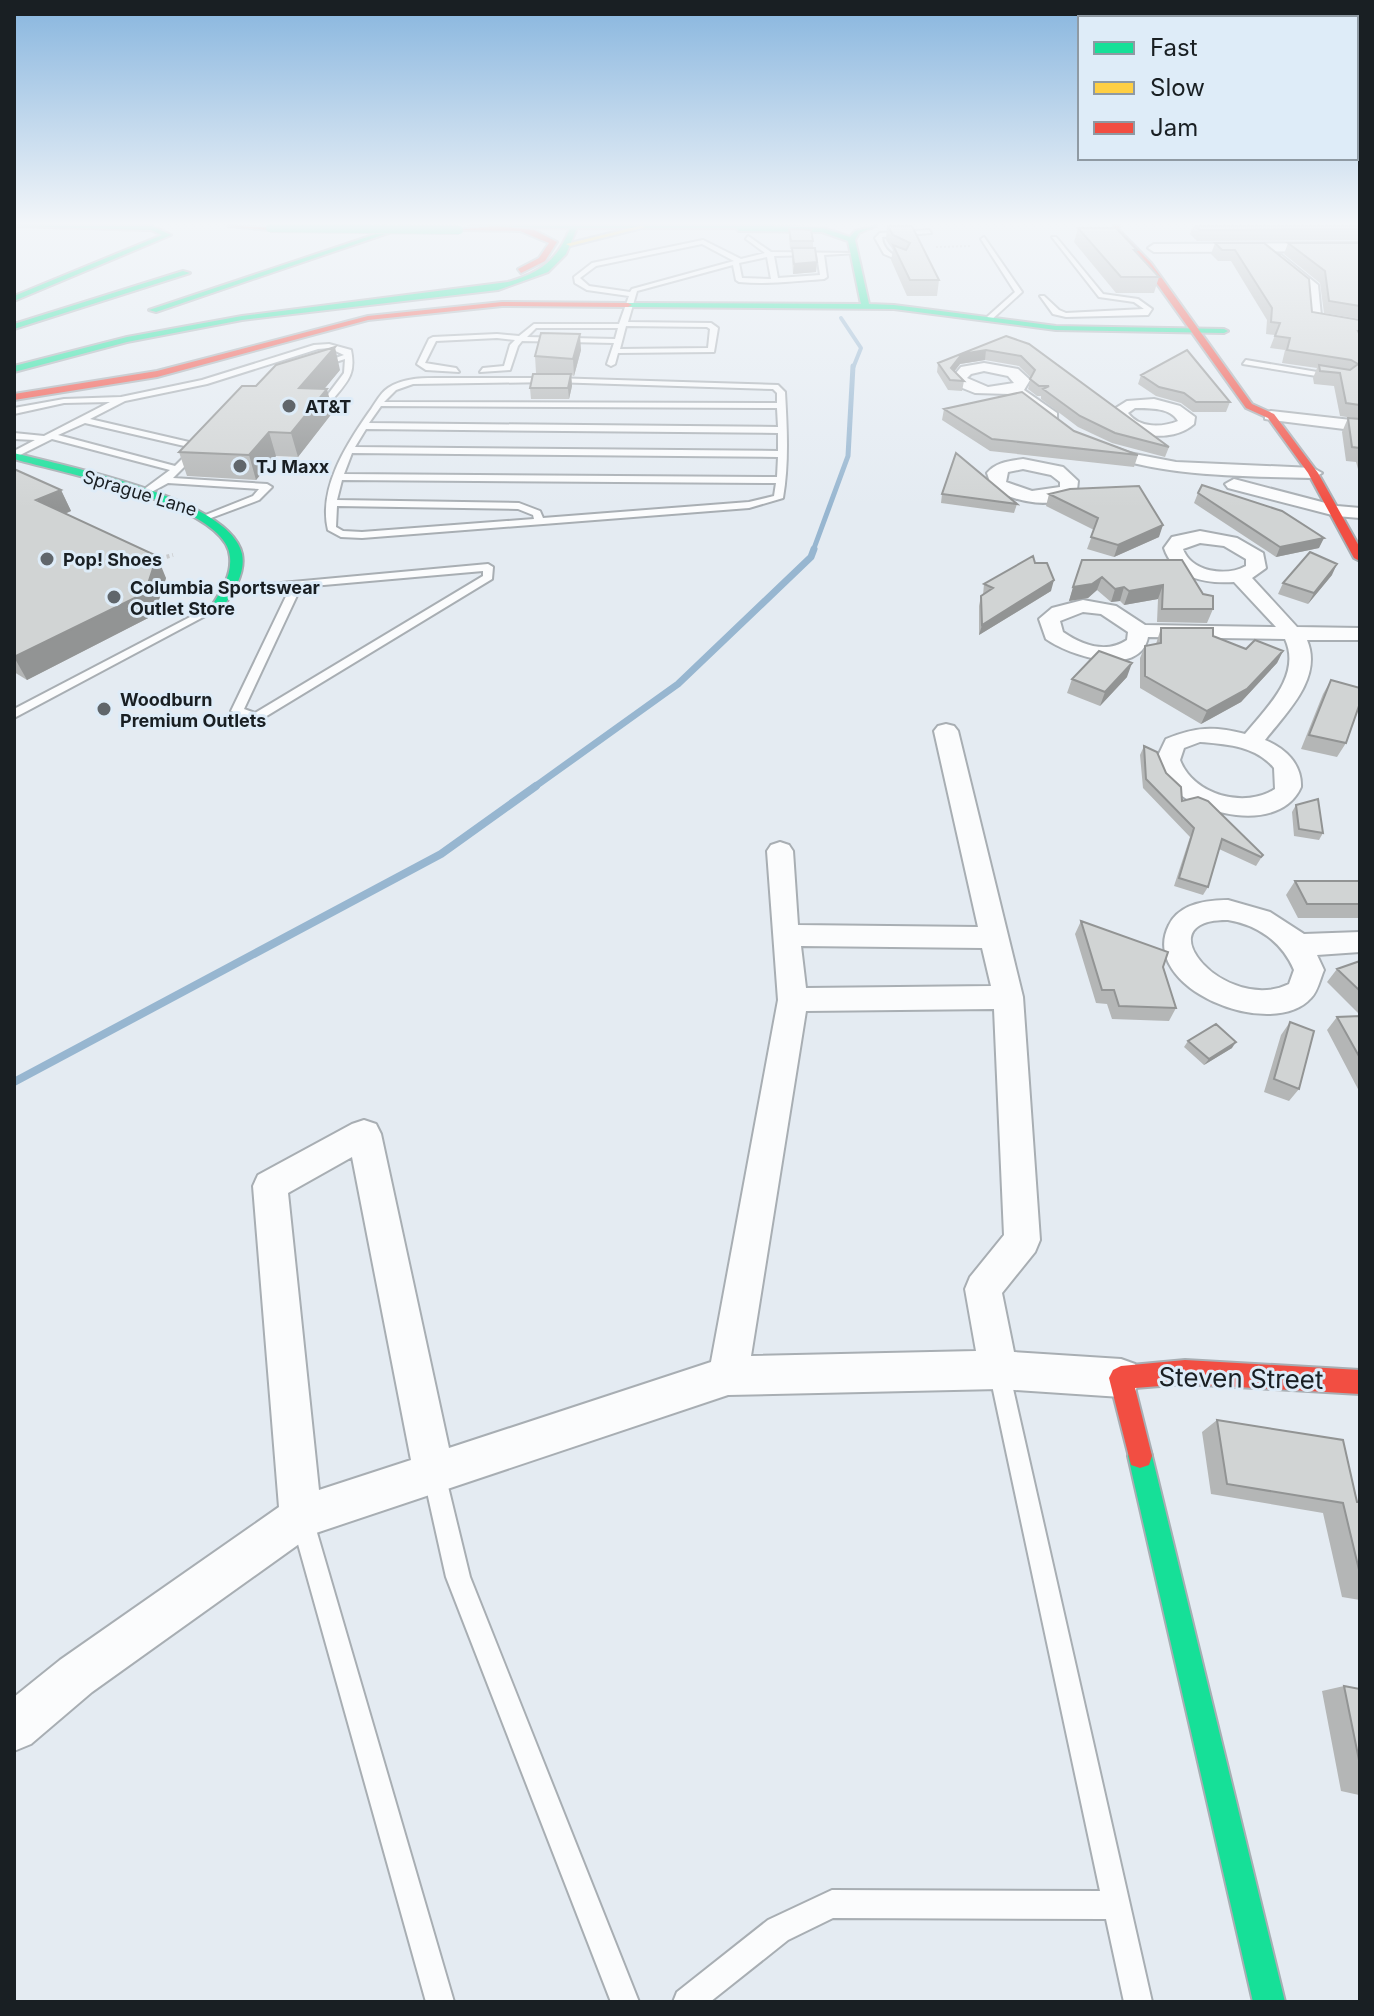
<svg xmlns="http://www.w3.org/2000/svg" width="1374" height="2016" font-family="Inter,sans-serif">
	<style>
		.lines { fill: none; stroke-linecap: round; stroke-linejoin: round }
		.stream-far3 { stroke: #97b6d0; stroke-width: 4 }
		.stream-far2 { stroke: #97b6d0; stroke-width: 5 }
		.stream-far1 { stroke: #97b6d0; stroke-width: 7 }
		.stream { stroke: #97b6d0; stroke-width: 8 }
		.lane-casing { stroke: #a8aeb3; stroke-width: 4 }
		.street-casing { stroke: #a8aeb3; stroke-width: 4 }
		.fast-casing { stroke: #a8aeb3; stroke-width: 4 }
		.slow-casing { stroke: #a8aeb3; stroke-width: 4 }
		.jam-casing { stroke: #a8aeb3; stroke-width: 4 }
		.path-far1 { stroke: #c9cacc; stroke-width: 2; stroke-dasharray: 2 2; stroke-linecap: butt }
		.path { stroke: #c9cacc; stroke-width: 4; stroke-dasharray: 3 3; stroke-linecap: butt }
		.lane { fill: #fbfcfd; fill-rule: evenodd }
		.street { fill: #fbfcfd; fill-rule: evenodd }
		.fast { fill: #16e098; fill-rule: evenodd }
		.slow { fill: #ffcf43; fill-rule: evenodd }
		.jam { fill: #f24e42; fill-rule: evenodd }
		.fast-bridge-casing { stroke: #a8aeb3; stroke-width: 10; stroke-linecap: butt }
		.fast-bridge { stroke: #16e098; stroke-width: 8 }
		.wall { fill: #b4b6b6 }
		.shaded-wall { fill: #929494 }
		.building { fill: #d1d4d4; stroke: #929494; stroke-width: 2 }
		.poi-dot { fill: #60666b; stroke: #deecf8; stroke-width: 3 }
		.labels { text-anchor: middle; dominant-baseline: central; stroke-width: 6; stroke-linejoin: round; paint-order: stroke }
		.far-poi-label { font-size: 18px; font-weight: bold; fill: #191f23; stroke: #deecf8; text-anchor: start }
		.far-street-label { font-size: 18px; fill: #191f23; stroke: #deecf8 }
		.near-street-label { font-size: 26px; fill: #191f23; stroke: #deecf8 }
	</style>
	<rect width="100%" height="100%" fill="#e4ebf2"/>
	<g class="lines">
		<path class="stream-far3" d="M841,318L861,348L853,368"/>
		<path class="stream-far2" d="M813,551L848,456L853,366"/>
		<path class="stream-far1" d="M533,788L678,684L811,557L814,549"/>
		<path class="stream" d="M14,1082L441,854L536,786"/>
		<g class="lane-casing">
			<path id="lane" d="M929,230L931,233L882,237C883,250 893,256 905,259L903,262L884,254L875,238L880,233Z
				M748,236L771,252L857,253L824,255L827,277L824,279C795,281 768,285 739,282L736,280L733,265L637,291L628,322L711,323L718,328L714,352L618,353L615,364L611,366L607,364L614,343L522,341L518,346L510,370L480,372L483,368L504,366L510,345L515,340L497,338L436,341L425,363L456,368L459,372L426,370L417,364L429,339L433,337L497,334L519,336L534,324H619L629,296L587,290L575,283L574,277L592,263L703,240L741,259L765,253L746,239ZM702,244L734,261L632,289L630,292L589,286L580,278L596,266ZM817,255L820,275L778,278L774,256ZM767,257L771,279L742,278L739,263ZM626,326L707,327L710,329L708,348L620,349ZM536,328H618L615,339L527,337Z
				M984,237L1022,292L990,321L987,317L1015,292L981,239Z
				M1052,237H1056L1103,294L1138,299L1152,309L1148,315L1066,317L1053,314L1040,296H1044L1059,310L1066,313L1144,309L1134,302L1099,297Z
				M329,344L351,350C356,374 348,381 333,399L326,397L344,373L345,359L317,368L313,366L344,355L329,348L318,349L207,384L125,401L90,419L202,445V449L173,478L267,484L272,487L259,500L211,518L203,516L253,496L259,489L168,483L146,495L141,492L143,490L170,470L52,439L14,458V451L35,440L14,439V433L44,436L110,402L64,403L14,414V408L64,399L121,397L202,380L314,345ZM85,423L193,448L175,466L58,435Z
				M1246,360L1335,375L1339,377L1335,379L1243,364Z
				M449,378H552L778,385L785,392C787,428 789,463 783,498L749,508L362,538L341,537L328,530C318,489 346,445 369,412C375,404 380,393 388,388C405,376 430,378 449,378ZM552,382L773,389L777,393V403L384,402L396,390L413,384ZM381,406L777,408L778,427L369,423ZM366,429L778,433V451L355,447ZM352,453L778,457L777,477L344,474ZM342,480L776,483L774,496L749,502L543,518L540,511L519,503L337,500ZM337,506L518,509L533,515L534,519L362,532L343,531L336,527Z
				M488,564L493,567L492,579L260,720H252L231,711L290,588L230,593L226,592V588ZM483,571V576L255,713L244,709L301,587Z
				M213,605L222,607L14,718V709Z
				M999,1361L1006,1364L1009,1371L1152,2002H1124L1106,1919L833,1918L788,1940L710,2002H673L677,1992L768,1920L832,1890L1100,1891L989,1371L992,1364Z
				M434,1463L442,1466L445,1474L470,1577L639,2002H611L446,1577L423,1474L426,1466Z
				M302,1508L310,1511L313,1519L454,2002H426L291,1519L294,1511Z"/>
		</g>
		<g class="street-casing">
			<path id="street" d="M1360,243V251L1154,252L1148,248L1154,244Z
				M1273,255H1281L1318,285L1321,316L1360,322V330L1309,322L1307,289L1273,261Z
				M984,363L1018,369L1030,380L1024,390L1057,413V419H1045L1010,394L975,393L960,387L952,378L961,367ZM984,371L1008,376L1014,383L988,387L967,378L971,374Z
				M1154,399L1180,406L1195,417L1194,424C1172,444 1124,438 1111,411L1127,401ZM1135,408C1151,408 1171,408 1178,421C1161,428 1139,428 1128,413Z
				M1271,411L1360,421V431L1265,419V413Z
				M1098,442L1129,453L1176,462L1313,468L1322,473L1313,478C1237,476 1164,477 1092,451L1090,447Z
				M1023,459L1063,467L1078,481L1077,490C1056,512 1015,502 992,488L987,473C996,462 1009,461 1023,459ZM1023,469L1051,475L1060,482V487L1032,491L1006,482L1008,472Z
				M1234,479L1337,506L1360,508V518L1336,516L1228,488L1225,484Z
				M1200,531L1237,538L1263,553L1266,568L1252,578L1297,627L1360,628V640H1307C1323,678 1287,712 1265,740C1285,748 1302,764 1301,787C1280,835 1194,815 1167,783C1161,776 1159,768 1156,760L1166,739C1196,727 1213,726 1245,734C1266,708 1302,676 1285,639L1148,637C1140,679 1068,655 1046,639L1039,619L1052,608L1083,600L1116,606L1145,625L1276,627L1234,582C1205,584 1174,578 1164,548L1172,537ZM1200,543L1224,546L1246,559V566C1226,577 1191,572 1183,549ZM1083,612L1101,614L1128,632L1127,640C1106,654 1082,645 1063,632L1060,621ZM1200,742C1226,744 1256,746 1274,768L1275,789C1245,809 1193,795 1180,760L1184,748Z
				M946,724L954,726L958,731L1023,997L1040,1240L1035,1252L1002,1293L1014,1352L1121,1359L1135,1364L1140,1378L1135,1392L1121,1397L999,1389L728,1395L313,1534L92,1692L31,1744L14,1751V1697L60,1660L279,1507L253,1186L258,1175L352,1124L364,1120L376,1124L381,1134L449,1448L711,1362L778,1000L767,851L771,845L780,842L789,845L793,851L798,925L978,927L934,731L938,726ZM801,946L982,948L991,986L806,988ZM994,1009L1004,1235L970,1277L965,1289L976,1351L751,1356L806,1011ZM352,1157L411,1460L319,1490L288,1193Z
				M1228,900L1270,912L1304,934L1360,932V952L1317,955L1324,970C1320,979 1318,991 1311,998C1272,1042 1137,988 1169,925C1179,904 1206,900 1228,900ZM1228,920C1258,925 1282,942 1294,970L1289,984C1226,1015 1141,919 1228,920Z"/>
		</g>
		<g class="fast-casing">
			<path id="fast" d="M14,226H152L171,235L14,301V296L162,235L151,230Z
				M400,226H409L156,312L149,310Z
				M469,226H768L823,228L850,237L855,231L876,226L859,233L855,240L869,304L894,305L1056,326L1224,329L1228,331L1224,333L1056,330L894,309L628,307L625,303L861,304L848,241L822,232L739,231L736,228H577L566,254L548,272L498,290L242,320L127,342L14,372V366L127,337L242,316L508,282C540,273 558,260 570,228Z
				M183,271L190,273L14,329V324Z
				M14,453C64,466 230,498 242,554C246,574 232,594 221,610L211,607C221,591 232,576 230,557C227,504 58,472 14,459Z
				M1140,1444L1149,1447L1152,1456L1285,2002H1253L1128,1456L1131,1447Z"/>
		</g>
		<g class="slow-casing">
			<path id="slow" d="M639,226L646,227L570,246L566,244Z"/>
		</g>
		<g class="jam-casing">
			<path id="jam" d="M229,226L273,228L270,230Z
				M495,226L534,230L557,242L545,261L521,273L518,269L539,258L549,243L520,231L456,230Z
				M1113,226H1119L1118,229L1151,263L1252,404L1274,414L1318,473L1360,548V561L1354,558L1308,473L1268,418L1246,408L1145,267L1113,230Z
				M502,302L628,303L632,305L628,307L502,306L368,320L157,377L14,400V394L157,371L368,316Z
				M1185,1360L1360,1370V1394L1185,1384L1135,1388L1152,1456L1149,1465L1140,1468L1131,1465L1109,1378L1113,1370L1121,1366Z"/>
		</g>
		<path class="path-far1" d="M936,247L970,246"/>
		<path class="path" d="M155,560L173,555"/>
		<use href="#lane" class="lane"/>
		<use href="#street" class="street"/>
		<use href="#fast" class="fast"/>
		<use href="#slow" class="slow"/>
		<use href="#jam" class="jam"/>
		<g class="fast-bridge-casing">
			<path id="fast-bridge" d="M270,228L459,230"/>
		</g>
		<use href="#fast-bridge" class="fast-bridge"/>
	</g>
	<path class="wall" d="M887,226H912L939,280L937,296H907L891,260L893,250L886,240Z
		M1193,226H1360V240L1197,241L1190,234Z
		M1078,228L1137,250L1136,253L1159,277L1154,293H1116L1074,242Z
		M789,229L813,241V248L817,262L816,272L793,274L792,259V249H790L789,237Z
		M1215,243H1264L1312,312L1360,320V419L1340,416L1334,386L1314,384L1313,378L1317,368L1282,363L1285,350L1270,348L1275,335L1266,334L1267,320L1231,261H1218L1211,254Z
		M1288,243H1360V319L1324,313L1320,283L1284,254Z
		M1006,336L1169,447L1165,457L1112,443L1078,427L1041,399V396H1037L1028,389L1031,378L1019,366L985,360L960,364L954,372L964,381L962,391L948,390L937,372L938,363Z
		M581,350L574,376L571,375L572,386L569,399H531L530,388L548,374L536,373L535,356Z
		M340,370L324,389L333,412L298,457L276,456L256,480L187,476L179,452L256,386Z
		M1141,375L1230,402L1226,412H1193L1181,403L1156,396L1138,384Z
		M944,409L1138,455L1134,467L990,451L942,420Z
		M1348,418L1360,419V476L1356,462L1346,461L1342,432Z
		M14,469L61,490L71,511L65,514L166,578L154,615L27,680L14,672Z
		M1198,493L1319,548L1276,557L1194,503Z
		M942,494L1017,504L1014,513L941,503Z
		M1049,494L1159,537L1114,557L1087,549L1094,530L1046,506Z
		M1082,560H1182L1213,609L1207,623L1157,622L1158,599L1124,605L1120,601L1111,602L1097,590L1088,598L1069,601Z
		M1035,563L1051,591L979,635V606L981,596L983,595L984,584Z
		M1332,575L1308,604L1278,594L1283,583Z
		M1161,628L1213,636L1246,649L1283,651L1277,663L1241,702L1201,724L1140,688V658L1145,646L1156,644Z
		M1127,677L1100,706L1067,693L1072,679Z
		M1331,680L1346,743L1337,757L1301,749L1323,694Z
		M1144,746L1166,773L1182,801L1263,855L1256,866L1219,849L1208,887L1203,895L1174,886L1190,837L1143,788L1140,755Z
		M1296,805L1323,833L1319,840L1294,836L1292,812Z
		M1295,881H1360V918H1298L1286,895Z
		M1081,921L1163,967L1176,1008L1169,1021L1112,1019L1107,1004L1096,1003L1075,934Z
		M1360,961V1015L1327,982L1337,969Z
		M1360,1016V1091H1359L1327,1030L1337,1017Z
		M1290,1022L1299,1089L1289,1101L1264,1092L1281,1035Z
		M1188,1041L1232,1048L1204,1065L1184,1047Z
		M1217,1420L1360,1502V1600L1342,1597L1323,1513L1211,1494L1202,1432Z
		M1344,1686L1360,1689V1798L1359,1795L1341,1791L1322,1691Z"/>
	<path class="shaded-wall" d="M817,262L816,272L793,274L794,264Z
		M580,334L581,350L574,376L573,359Z
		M335,347L340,370L306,411L299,388Z
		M986,350L985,360L960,364L949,378L951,368L962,354Z
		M571,374L572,386L569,399L568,388Z
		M327,389L333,412L298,457L291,433Z
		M269,432L276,456L256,480L249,455Z
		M61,490L71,511L47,521L36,500Z
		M1163,525L1159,537L1114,557L1118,545Z
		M1324,538L1319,548L1276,557L1280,547Z
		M157,556L166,578L154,615L27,680L14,657Z
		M1337,564L1332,575L1308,604L1314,593Z
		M1102,577L1097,590L1088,598L1069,601L1073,587Z
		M1054,580L1051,591L979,635L982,625Z
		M1163,585L1158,599L1124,605L1129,591Z
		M1124,587L1120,601L1111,602L1115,589Z
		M1283,651L1277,663L1241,702L1201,724L1207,711Z
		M1132,663L1127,677L1100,706L1105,692Z
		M1236,1042L1232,1048L1204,1065L1209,1059Z"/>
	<path class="building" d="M888,226H912L939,280H910L893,245L906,250L910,243L893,235Z
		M1196,226H1360V229L1200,230Z
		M1078,228H1116L1137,250H1134L1159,277H1121Z
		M789,229L811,230L813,241H791Z
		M1215,243H1264L1309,279L1312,312L1360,320V331H1358L1360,336V405L1346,403L1340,373L1320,371L1319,365L1350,370L1358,364L1351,360L1287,350L1290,338L1275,336L1280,323L1271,322L1272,308L1235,250H1222Z
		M1288,243H1360V306L1329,301L1325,271Z
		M792,248H815L817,262L794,264Z
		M541,333L580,334L573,359L535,356Z
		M1006,336L1029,344L1169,447L1115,433L1080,416L1043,389L1049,386H1039L1030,379L1035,370L1021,356L986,350L962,354L951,368L964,381L950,380L938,363Z
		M335,347L299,388L327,389L291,433L269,432L249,455L179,452L242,386H256L276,365Z
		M1187,350L1230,402H1196L1184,393L1159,387L1141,375Z
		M533,374H571L568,388H530Z
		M1022,392L1074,431L1138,455L992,439L944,409Z
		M1348,418L1360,419V448L1352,447Z
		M956,453L1017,504L942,494Z
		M14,469L61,490L36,500L157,556L145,593L14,657Z
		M1202,485L1282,511L1324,538L1280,547L1198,493Z
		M1139,486L1163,525L1118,545L1091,537L1098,518L1049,494L1070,489Z
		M1310,552L1337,564L1314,593L1283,583Z
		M1033,556L1035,563H1047L1054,580L982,625L981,596L993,588L984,584Z
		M1082,560H1182L1203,594L1213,596V609H1162L1163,585L1129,591L1124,587L1115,589L1102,577L1092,584L1073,587Z
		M1161,628H1213V636L1246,649L1255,640L1283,651L1247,689L1207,711L1145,676V646L1161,643Z
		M1099,651L1132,663L1105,692L1072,679Z
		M1331,680L1360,688V703L1346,743L1309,735Z
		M1144,746L1157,752L1166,773L1181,787L1182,801L1198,797L1208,801L1263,855L1261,857L1222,839L1208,887L1179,878L1194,828L1146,779Z
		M1318,799L1323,833L1299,829L1296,805Z
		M1295,881H1360V904H1307Z
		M1081,921L1168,952L1163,967L1176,1008L1119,1006L1114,990H1102Z
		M1360,961V991L1337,969Z
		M1360,1016V1058L1337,1017Z
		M1290,1022L1314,1031L1299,1089L1274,1079Z
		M1216,1024L1236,1042L1209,1059L1188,1041Z
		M1217,1420L1343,1440L1357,1502H1360V1574L1343,1503L1227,1484Z
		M1344,1686L1360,1689V1765Z"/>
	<linearGradient id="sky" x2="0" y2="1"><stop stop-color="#87b5de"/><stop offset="0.44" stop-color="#f3f6f9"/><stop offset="1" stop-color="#f3f6f9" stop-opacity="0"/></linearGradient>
	<rect width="1374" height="508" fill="url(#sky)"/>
	<g class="poi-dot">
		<circle cx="289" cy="406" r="8"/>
		<circle cx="240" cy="466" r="8"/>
		<circle cx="47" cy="559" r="8"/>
		<circle cx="114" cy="597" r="8"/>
		<circle cx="104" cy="709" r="8"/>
	</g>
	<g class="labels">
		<g class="far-poi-label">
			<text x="305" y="406">AT&amp;T</text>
			<text x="256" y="466">TJ Maxx</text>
			<text x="63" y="559">Pop! Shoes</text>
			<text x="130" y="587">Columbia Sportswear<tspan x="130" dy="21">Outlet Store</tspan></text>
			<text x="120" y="699">Woodburn<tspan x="120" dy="21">Premium Outlets</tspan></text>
		</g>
		<g class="far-street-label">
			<text transform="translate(140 493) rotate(17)">Sprague Lane</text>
		</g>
		<g class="near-street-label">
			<text transform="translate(1241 1378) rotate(1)">Steven Street</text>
		</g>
	</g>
	<rect width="1374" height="2016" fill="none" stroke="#191f23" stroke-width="32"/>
	<rect x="1078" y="16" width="280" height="144" fill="#deecf8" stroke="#8f9aa3" stroke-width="2"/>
	<rect x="1094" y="42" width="40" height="12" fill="#16e098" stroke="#8f9aa3" stroke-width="2"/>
	<text x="1150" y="56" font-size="24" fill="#191f23">Fast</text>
	<rect x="1094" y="82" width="40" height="12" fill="#ffcf43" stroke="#8f9aa3" stroke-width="2"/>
	<text x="1150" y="96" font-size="24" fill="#191f23">Slow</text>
	<rect x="1094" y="122" width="40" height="12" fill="#f24e42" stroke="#8f9aa3" stroke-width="2"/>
	<text x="1150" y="136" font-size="24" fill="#191f23">Jam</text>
</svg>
